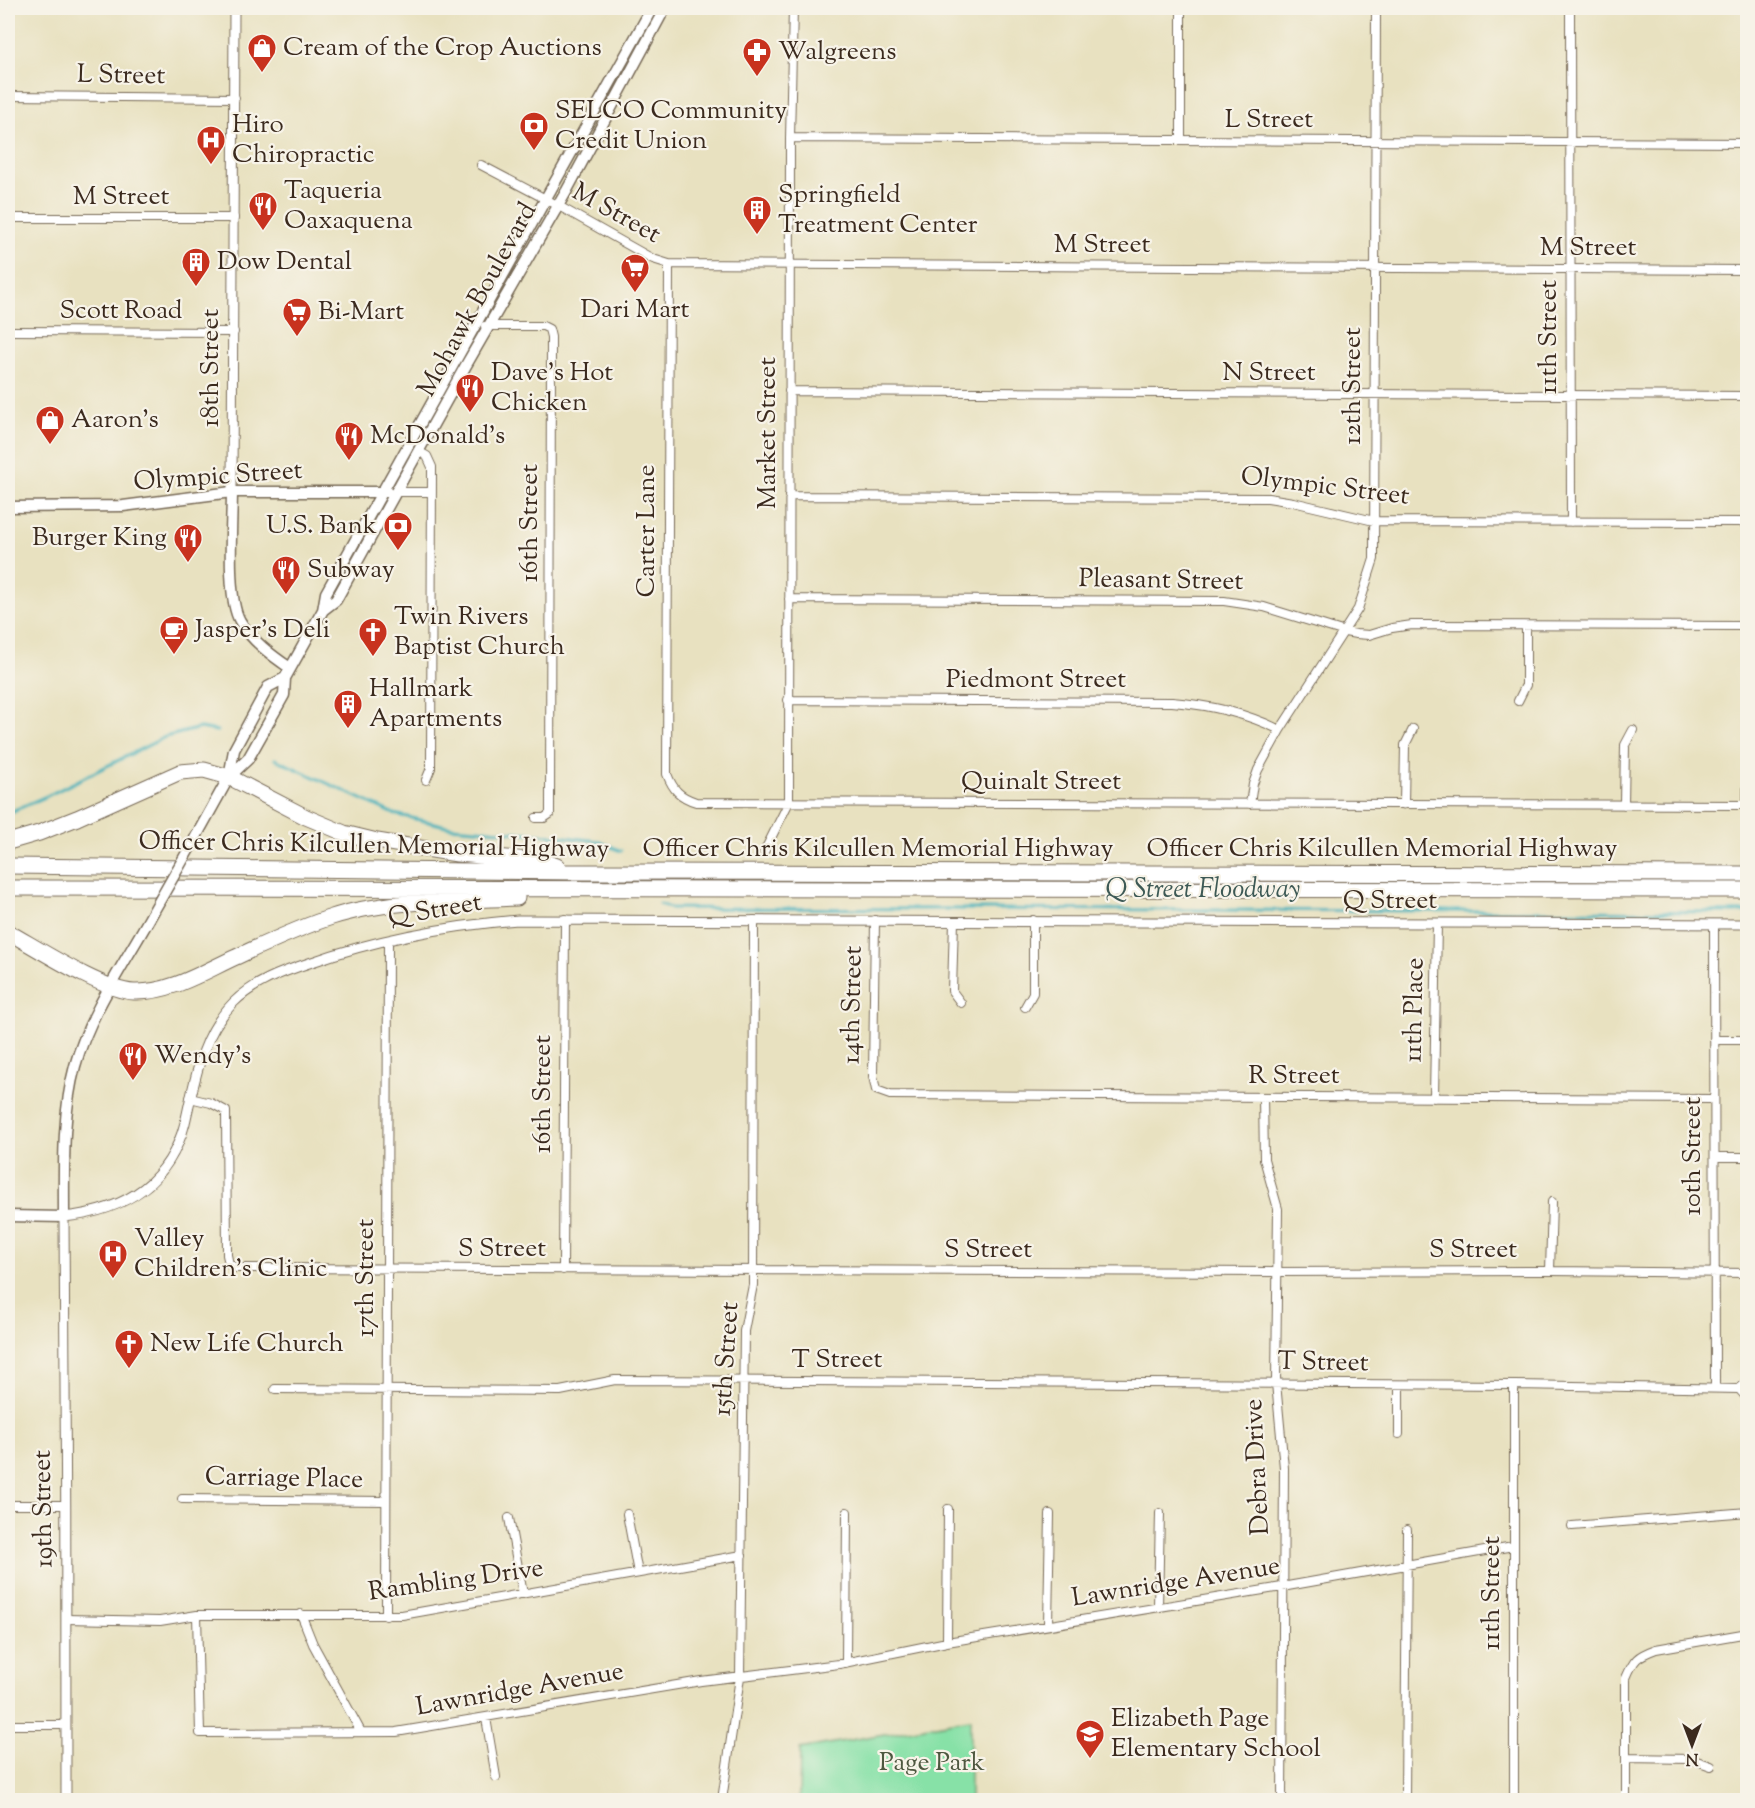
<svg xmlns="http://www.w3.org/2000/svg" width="1755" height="1808" font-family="'Sorts Mill Goudy',serif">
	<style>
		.green { fill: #87e1a7; stroke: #618662; stroke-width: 1.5 }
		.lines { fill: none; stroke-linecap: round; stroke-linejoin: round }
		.stream { stroke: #41b1bc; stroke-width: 3 }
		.minor-casing { stroke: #786a57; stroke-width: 10 }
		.tertiary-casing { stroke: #786a57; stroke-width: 11 }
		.secondary-casing { stroke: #786a57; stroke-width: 13 }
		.motorway-casing { stroke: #786a57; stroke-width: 17 }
		.minor { stroke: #fff; stroke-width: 8 }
		.tertiary { stroke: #fff; stroke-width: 9 }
		.secondary { stroke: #fff; stroke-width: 10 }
		.motorway { stroke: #fff; stroke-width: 15 }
		.secondary-bridge-casing { stroke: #786a57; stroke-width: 13; stroke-linecap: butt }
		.secondary-bridge { stroke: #fff; stroke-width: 10 }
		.labels { text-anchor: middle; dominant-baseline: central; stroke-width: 4.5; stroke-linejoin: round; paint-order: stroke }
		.poi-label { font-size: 26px; fill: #3b2a1e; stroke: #f7f3e8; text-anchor: start }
		.street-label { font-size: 26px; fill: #3b2a1e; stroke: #f7f3e8 }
		.park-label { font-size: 26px; fill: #4e5840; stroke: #f7f3e8 }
		.water-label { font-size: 27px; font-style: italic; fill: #3d5955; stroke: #f7f3e8 }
	</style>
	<rect width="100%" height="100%" fill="#f7f3e8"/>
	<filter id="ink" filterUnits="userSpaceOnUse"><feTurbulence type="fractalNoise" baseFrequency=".0167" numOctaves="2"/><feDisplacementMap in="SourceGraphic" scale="12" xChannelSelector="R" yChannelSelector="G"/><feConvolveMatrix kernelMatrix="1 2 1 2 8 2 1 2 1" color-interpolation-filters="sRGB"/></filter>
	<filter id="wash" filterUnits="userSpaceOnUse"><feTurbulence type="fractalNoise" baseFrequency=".008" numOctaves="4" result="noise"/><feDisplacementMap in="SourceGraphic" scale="24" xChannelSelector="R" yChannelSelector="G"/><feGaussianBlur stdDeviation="1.35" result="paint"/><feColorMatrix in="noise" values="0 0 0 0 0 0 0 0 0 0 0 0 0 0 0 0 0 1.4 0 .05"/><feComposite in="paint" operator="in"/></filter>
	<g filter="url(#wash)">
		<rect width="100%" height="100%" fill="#e8e1c0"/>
		<path class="green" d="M970,1719V1800H799L800,1749Z"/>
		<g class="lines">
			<path class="stream" d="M275,759L394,814L451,827L540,834L598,841L621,851
				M8,813L47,796L165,737L200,728L217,731
				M660,904L669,908L1748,912"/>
		</g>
	</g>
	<g filter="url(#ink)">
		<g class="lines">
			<g class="minor-casing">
				<path id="minor" d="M1570,8L1571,522
					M8,96L235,98
					M790,138L1748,143
					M1181,140V8
					M481,165L557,205L653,259L669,264L1748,270
					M8,218H234
					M669,264L667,774C673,790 680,797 696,802L1748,805
					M485,326H543L549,329L551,337L550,814L544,818H536
					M8,331L234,332
					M789,391L1748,396
					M418,451L427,456L432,467L431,768L426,780
					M395,492H432
					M789,496L1268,498L1293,502L1374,521L1748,522
					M789,599L1224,601L1264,607L1345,632L1356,634L1369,635L1392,628L1412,625L1748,626
					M788,700L1172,702C1210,705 1246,713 1280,730
					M1518,701L1526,685V626
					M1250,804L1253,784L1258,770L1280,730L1358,609L1374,559L1376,8
					M1404,805L1405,745L1413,729
					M1624,805L1625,745L1633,730
					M1747,805L1748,688
					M764,852L789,802L790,138L793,8
					M875,920L873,1076L876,1090L890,1095L1713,1099
					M954,921L952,991L961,1003
					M1714,924L1715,1388
					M1025,1007L1033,993V920
					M1714,1040H1748
					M1263,1097L1264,1159L1278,1209L1276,1383L1284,1468L1282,1800
					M190,1098L211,1103L226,1111L227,1255L229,1264L236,1268L1276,1272L1550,1271L1748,1273
					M1434,1098L1437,923
					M1715,1157H1748
					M563,1270L565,919
					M1550,1271L1552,1202
					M1399,1385V1434
					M275,1389L560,1391L615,1380L1514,1385L1739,1389L1748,1381
					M1739,1389L1748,1399
					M182,1499L386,1501
					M8,1505H66
					M627,1514L638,1573
					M509,1518L523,1594
					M1572,1526L1748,1512
					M1158,1607L1160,1513
					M301,1614L313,1644L361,1732
					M197,1615L200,1733L396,1732L701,1681L839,1664L947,1642L1282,1587L1513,1546
					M386,1616L388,940
					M66,1619L160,1621L197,1615H402L742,1555
					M1048,1625L1050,1514
					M947,1642L948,1509
					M846,1663L847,1512
					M486,1718L496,1777
					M8,1725H66
					M1626,1758L1691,1759L1711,1766
					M722,1800L740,1677L744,1331L753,1285L754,920
					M1405,1800L1407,1530
					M1514,1800V1385
					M1626,1800V1678C1634,1659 1637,1656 1656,1649L1748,1633"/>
			</g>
			<g class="tertiary-casing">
				<path id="tertiary" d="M232,492L234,8
					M66,1800C66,1606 66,1411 64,1217C123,1211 169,1184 185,1123C195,1080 201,1036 233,1003C254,982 282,972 309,963C377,939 447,926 518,920L1748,924"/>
			</g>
			<g class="secondary-casing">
				<path id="secondary" d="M232,492C232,522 226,598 240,621C252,641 271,655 290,668
					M8,507L123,506L232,492H387
					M323,610L336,600L465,367L566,192L665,8
					M229,777L234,750L268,687L285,678
					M193,842L229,777L248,759L284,695L285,678L323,610L326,593L652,8
					M8,1216L64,1217C64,1167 62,1114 75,1066C89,1014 126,961 152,914"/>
			</g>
			<g class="motorway-casing">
				<path id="motorway" d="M8,842L39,833L77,818L180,772L204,770L229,777L306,817L344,833L377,841L457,854L543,861L557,866
					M8,866L574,872L1748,874
					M8,888L1748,890
					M8,932C37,948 103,991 134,992C171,993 203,972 236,957C266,943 300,927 332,917C387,899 459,901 517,898"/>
			</g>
			<use href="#minor" class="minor"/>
			<use href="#tertiary" class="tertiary"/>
			<use href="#secondary" class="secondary"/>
			<use href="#motorway" class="motorway"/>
			<g class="secondary-bridge-casing">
				<path id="secondary-bridge" d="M152,914L193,842"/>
			</g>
			<use href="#secondary-bridge" class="secondary-bridge"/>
		</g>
	</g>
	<defs>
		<g id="shop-pin" transform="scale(1.5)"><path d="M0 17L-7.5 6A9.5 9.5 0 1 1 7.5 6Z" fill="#c8321e" stroke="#f7f3e8"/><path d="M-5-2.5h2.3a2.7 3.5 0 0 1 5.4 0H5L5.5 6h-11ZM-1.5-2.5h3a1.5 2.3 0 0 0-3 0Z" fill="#fff"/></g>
		<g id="pharmacy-pin" transform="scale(1.5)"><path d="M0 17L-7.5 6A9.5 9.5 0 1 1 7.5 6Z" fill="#c8321e" stroke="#f7f3e8"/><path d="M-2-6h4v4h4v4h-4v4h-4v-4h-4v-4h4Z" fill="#fff"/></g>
		<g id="bank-pin" transform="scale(1.5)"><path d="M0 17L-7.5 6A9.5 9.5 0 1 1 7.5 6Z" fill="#c8321e" stroke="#f7f3e8"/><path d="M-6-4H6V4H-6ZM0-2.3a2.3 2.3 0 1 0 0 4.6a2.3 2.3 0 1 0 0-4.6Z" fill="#fff"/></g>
		<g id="hospital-pin" transform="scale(1.5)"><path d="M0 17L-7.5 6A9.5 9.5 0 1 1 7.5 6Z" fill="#c8321e" stroke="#f7f3e8"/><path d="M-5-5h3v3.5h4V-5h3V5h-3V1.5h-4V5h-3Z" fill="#fff"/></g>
		<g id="restaurant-pin" transform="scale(1.5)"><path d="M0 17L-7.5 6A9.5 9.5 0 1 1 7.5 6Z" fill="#c8321e" stroke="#f7f3e8"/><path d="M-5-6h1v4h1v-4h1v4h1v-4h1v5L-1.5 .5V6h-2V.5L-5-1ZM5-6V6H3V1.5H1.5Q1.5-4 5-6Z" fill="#fff"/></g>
		<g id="building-pin" transform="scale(1.5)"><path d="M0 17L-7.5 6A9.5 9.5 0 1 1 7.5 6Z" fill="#c8321e" stroke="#f7f3e8"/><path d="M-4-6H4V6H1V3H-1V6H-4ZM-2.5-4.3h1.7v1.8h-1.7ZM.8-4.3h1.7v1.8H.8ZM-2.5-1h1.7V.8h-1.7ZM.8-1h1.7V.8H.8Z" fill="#fff"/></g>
		<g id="supermarket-pin" transform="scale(1.5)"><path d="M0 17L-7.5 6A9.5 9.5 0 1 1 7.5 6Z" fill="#c8321e" stroke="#f7f3e8"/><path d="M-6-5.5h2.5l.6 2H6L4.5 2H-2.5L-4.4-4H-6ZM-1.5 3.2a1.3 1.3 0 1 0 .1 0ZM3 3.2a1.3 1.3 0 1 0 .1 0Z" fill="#fff"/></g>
		<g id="cafe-pin" transform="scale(1.5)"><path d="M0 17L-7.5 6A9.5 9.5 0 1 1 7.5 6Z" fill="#c8321e" stroke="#f7f3e8"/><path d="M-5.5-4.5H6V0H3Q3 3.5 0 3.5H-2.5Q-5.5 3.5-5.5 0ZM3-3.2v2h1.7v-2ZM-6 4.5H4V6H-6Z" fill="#fff"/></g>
		<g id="church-pin" transform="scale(1.5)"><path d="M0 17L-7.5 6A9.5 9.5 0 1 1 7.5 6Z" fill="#c8321e" stroke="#f7f3e8"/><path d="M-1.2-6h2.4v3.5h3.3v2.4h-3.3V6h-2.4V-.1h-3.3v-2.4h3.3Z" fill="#fff"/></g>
		<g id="school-pin" transform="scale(1.5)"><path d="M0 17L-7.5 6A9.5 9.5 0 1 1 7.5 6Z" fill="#c8321e" stroke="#f7f3e8"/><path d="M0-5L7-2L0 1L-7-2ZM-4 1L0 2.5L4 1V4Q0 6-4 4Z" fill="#fff"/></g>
	</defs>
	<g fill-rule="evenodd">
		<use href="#shop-pin" x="262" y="48"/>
		<use href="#pharmacy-pin" x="757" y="52"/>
		<use href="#bank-pin" x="534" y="126"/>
		<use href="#hospital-pin" x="211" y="140"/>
		<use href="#restaurant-pin" x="263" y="206"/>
		<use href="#building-pin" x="757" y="210"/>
		<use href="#building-pin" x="196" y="262"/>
		<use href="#supermarket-pin" x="635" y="268"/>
		<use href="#supermarket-pin" x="297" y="312"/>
		<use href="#restaurant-pin" x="470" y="388"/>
		<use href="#shop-pin" x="50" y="420"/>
		<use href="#restaurant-pin" x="349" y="436"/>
		<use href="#bank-pin" x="398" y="526"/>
		<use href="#restaurant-pin" x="188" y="538"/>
		<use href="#restaurant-pin" x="286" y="570"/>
		<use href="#cafe-pin" x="174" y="630"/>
		<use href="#church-pin" x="373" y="632"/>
		<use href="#building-pin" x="348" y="704"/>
		<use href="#restaurant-pin" x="133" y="1056"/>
		<use href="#hospital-pin" x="113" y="1254"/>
		<use href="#church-pin" x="129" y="1344"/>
		<use href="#school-pin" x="1090" y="1734"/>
	</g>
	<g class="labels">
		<g class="poi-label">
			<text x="283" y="48">Cream of the Crop Auctions</text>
			<text x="778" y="52">Walgreens</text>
			<text x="555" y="111">SELCO Community<tspan x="555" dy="30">Credit Union</tspan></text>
			<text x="232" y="125">Hiro<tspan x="232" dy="30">Chiropractic</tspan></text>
			<text x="284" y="191">Taqueria<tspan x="284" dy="30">Oaxaquena</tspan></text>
			<text x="778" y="195">Springfield<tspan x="778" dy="30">Treatment Center</tspan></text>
			<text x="217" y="262">Dow Dental</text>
			<text x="635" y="310" text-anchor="middle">Dari Mart</text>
			<text x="318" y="312">Bi-Mart</text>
			<text x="491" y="373">Dave's Hot<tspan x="491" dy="30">Chicken</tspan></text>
			<text x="71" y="420">Aaron's</text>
			<text x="370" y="436">McDonald's</text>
			<text x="377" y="526" text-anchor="end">U.S. Bank</text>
			<text x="167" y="538" text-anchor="end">Burger King</text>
			<text x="307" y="570">Subway</text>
			<text x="394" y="617">Twin Rivers<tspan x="394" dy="30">Baptist Church</tspan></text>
			<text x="195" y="630">Jasper’s Deli</text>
			<text x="369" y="689">Hallmark<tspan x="369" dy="30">Apartments</tspan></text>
			<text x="154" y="1056">Wendy's</text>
			<text x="134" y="1239">Valley<tspan x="134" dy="30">Children’s Clinic</tspan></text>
			<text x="150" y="1344">New Life Church</text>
			<text x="1111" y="1719">Elizabeth Page<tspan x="1111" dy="30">Elementary School</tspan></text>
		</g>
		<g class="street-label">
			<text transform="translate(121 76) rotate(1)">L Street</text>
			<text x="1269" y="120">L Street</text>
			<text x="121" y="197">M Street</text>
			<text transform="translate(616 214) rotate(29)">M Street</text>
			<text x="1102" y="245">M Street</text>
			<text x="1588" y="248">M Street</text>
			<text transform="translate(478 300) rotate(-61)">Mohawk Boulevard</text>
			<text x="121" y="311">Scott Road</text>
			<text transform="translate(1549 337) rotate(-90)">11th Street</text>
			<text transform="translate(211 368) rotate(-90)">18th Street</text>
			<text x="1269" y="373">N Street</text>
			<text transform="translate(1353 386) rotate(-90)">12th Street</text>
			<text transform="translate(768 433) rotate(-90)">Market Street</text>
			<text transform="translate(218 477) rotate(-4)">Olympic Street</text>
			<text transform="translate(1325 487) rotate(7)">Olympic Street</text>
			<text transform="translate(530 523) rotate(-90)">16th Street</text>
			<text transform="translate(647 531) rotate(-90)">Carter Lane</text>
			<text transform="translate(1161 581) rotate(1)">Pleasant Street</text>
			<text x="1036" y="680">Piedmont Street</text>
			<text x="1041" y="782">Quinalt Street</text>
			<text transform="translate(374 846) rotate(1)">Officer Chris Kilcullen Memorial Highway</text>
			<text x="878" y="849">Officer Chris Kilcullen Memorial Highway</text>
			<text x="1382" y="849">Officer Chris Kilcullen Memorial Highway</text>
			<text x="1390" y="901">Q Street</text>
			<text transform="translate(435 911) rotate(-10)">Q Street</text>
			<text transform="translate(853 1005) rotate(-89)">14th Street</text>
			<text transform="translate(1415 1010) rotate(-89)">11th Place</text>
			<text x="1294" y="1076">R Street</text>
			<text transform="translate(543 1094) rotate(-90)">16th Street</text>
			<text transform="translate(1693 1156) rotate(-90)">10th Street</text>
			<text x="502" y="1249">S Street</text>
			<text x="988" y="1250">S Street</text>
			<text x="1473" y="1250">S Street</text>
			<text transform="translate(366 1278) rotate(-90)">17th Street</text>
			<text transform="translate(727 1359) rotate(-86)">15th Street</text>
			<text x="837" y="1360">T Street</text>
			<text transform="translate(1323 1363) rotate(1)">T Street</text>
			<text transform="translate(1258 1467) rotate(-93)">Debra Drive</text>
			<text transform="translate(284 1479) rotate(1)">Carriage Place</text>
			<text transform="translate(44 1509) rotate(-91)">19th Street</text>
			<text transform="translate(456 1581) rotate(-8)">Rambling Drive</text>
			<text transform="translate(1176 1583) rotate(-9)">Lawnridge Avenue</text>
			<text transform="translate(1492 1593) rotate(-90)">11th Street</text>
			<text transform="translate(520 1690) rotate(-10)">Lawnridge Avenue</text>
		</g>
		<g class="park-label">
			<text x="932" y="1763">Page Park</text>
		</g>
		<g class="water-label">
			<text x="1203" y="890">Q Street Floodway</text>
		</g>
	</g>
	<rect width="1755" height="1808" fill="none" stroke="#f7f3e8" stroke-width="30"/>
	<g transform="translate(1692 1745) rotate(180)" stroke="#f7f3e8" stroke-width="4.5" paint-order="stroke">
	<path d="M0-4.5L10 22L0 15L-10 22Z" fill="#3b2a1e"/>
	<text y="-9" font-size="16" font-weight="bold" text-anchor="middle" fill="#3b2a1e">N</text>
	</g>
</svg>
